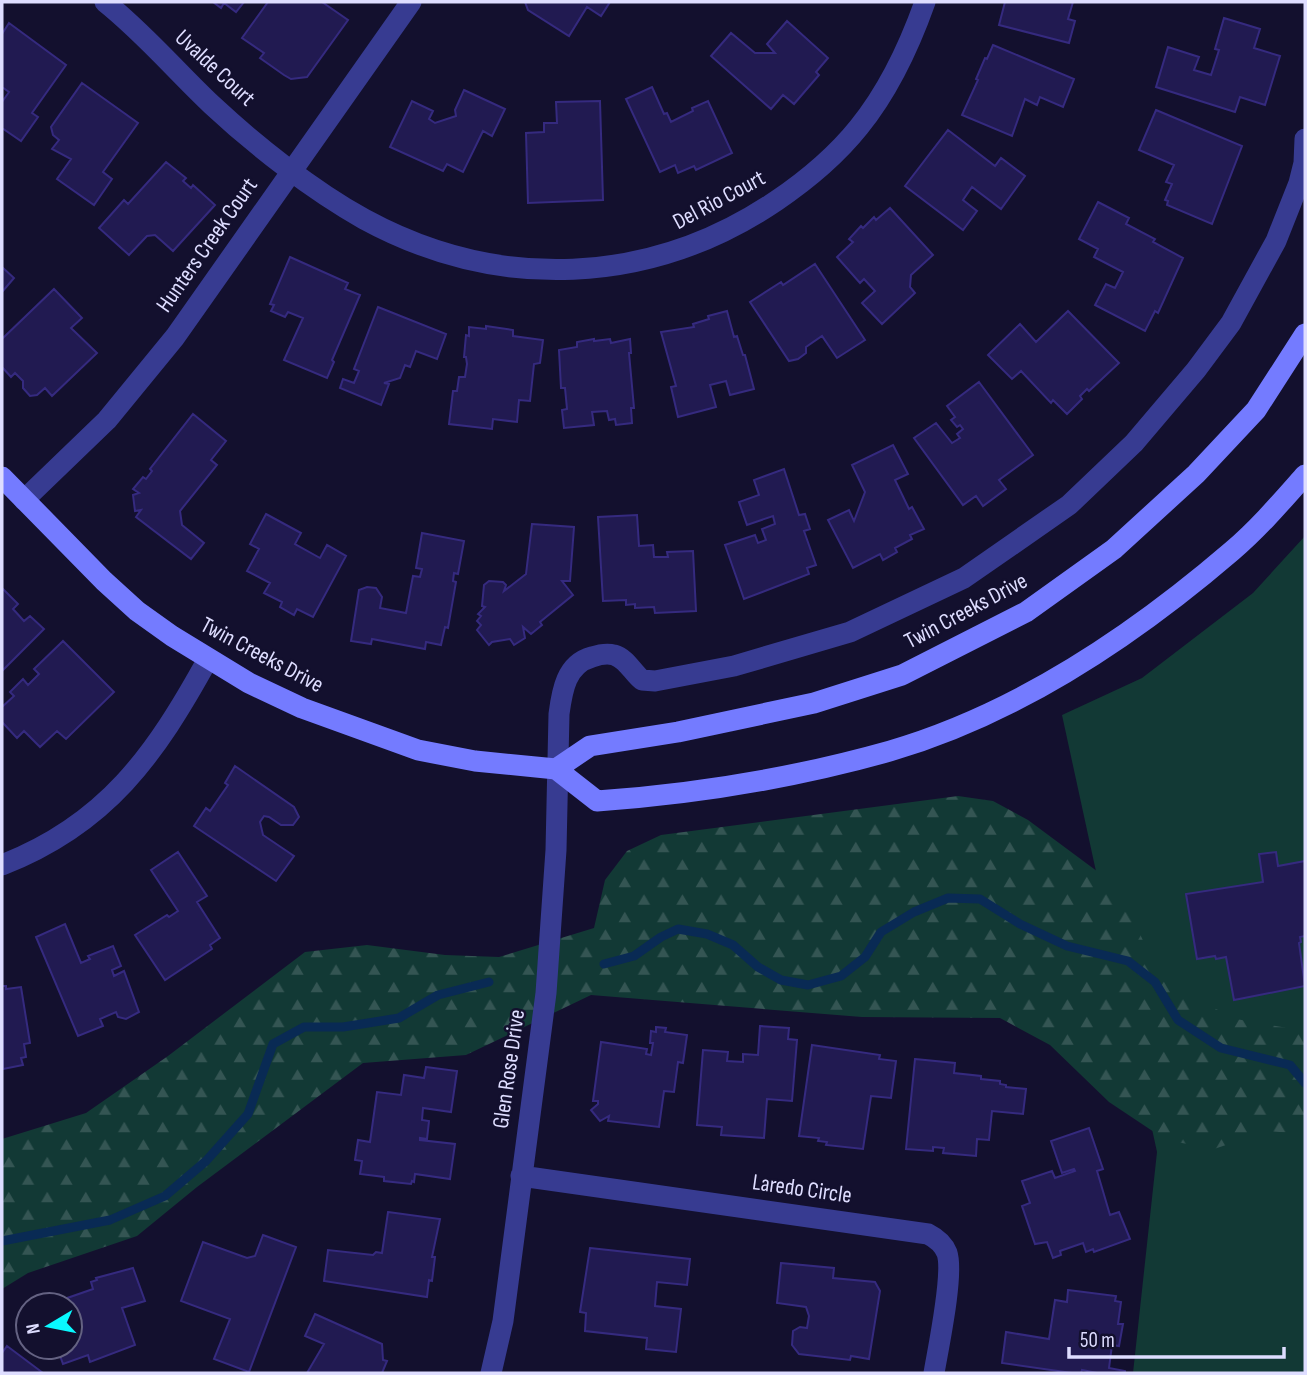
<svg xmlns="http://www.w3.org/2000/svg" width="1307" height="1375" font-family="'Sofia Sans Condensed',sans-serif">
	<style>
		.green { fill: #123935 }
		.forest { fill: url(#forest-firs) }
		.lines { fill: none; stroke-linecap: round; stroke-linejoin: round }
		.stream { stroke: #092a54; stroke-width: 9 }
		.building { fill: #211a51; stroke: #352a7f; stroke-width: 2 }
		.street { stroke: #373b91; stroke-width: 21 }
		.secondary { stroke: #747bff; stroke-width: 21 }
		.labels { text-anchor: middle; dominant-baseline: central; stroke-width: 5; stroke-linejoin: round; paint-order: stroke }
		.street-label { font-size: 23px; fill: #deddff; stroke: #13102e }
	</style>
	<defs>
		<pattern id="forest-firs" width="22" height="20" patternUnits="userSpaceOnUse" patternTransform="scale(1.75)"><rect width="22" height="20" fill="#123935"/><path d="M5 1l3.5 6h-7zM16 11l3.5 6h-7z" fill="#345553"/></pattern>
	</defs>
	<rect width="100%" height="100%" fill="#13102e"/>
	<path class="green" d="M1305,536V1373H1133L1157,1152L1062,715L1142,678L1253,593Z"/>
	<path class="forest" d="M958,796L993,801L1028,820L1117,886L1148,951L1188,995L1236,1019L1305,1031V1134L1268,1131L1214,1149L1166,1140L1109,1102L1050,1045L1000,1018L862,1017L591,995L466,1055L363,1063L197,1187L137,1236L28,1273L2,1289V1139L86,1113L168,1056L305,952L367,945L445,955L499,957L594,928L605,880L627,851L661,835Z"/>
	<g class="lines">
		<path class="stream" d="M604,964L634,956L661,937L678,929L707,934L733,945L758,967L781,980L808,985L841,976L865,957L881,932L914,912L948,898L980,899L1020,924L1067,946L1128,961L1155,982L1178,1020L1221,1048L1290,1065L1305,1083
			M2,1241L110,1220L165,1196L206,1161L248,1114L273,1044L304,1027H343L399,1018L438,995L489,982"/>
	</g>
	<path class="building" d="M213,2H244L236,12L224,3L221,8Z
		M268,2H322L348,20L307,77L291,79L284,75L260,58L264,53L242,38Z
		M525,2H610L601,16L587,7L569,36L528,10Z
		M1005,2H1073L1068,19L1075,21L1069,43L999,25Z
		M1224,18L1260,29L1254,48L1280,56L1265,105L1240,97L1235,112L1156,87L1168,47L1199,57L1194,70L1211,75L1219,50L1215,49Z
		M787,21L828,58L816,72L819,75L794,104L783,95L771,109L711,56L731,33L755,53H775L767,44Z
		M9,23L66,65L32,113L38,117L21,141L2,128V102L9,92L2,87V34Z
		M993,45L1074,79L1063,107L1040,97L1037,105L1025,99L1012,136L962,115L978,80L976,79L985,58L987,59Z
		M82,83L138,123L103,172L112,179L94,205L57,179L71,159L52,149L59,140L53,135L51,127Z
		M652,87L664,114L667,113L671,122L693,111L692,108L708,101L732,153L696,170L694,166L678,173L675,165L660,172L626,99Z
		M464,90L505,109L492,136L483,131L463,172L447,164L443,171L390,147L412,101L433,111L429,119L435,123L456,116L455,110Z
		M600,101L603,200L528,203L526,133L544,132V123H557L556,102Z
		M1156,110L1242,146L1212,224L1167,205L1168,201L1165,200L1172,184L1166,182L1174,165L1139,150Z
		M948,130L995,166L1001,158L1025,176L1001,209L972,187L963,200L977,211L963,230L905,186Z
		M166,162L186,178L183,181L191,188L193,185L215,205L173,251L155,235L147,236L129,255L99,228L124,200L128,204Z
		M1098,202L1129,218L1126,224L1155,239L1153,242L1183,258L1158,313L1155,311L1145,331L1095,305L1106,284L1115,288L1123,272L1094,257L1098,249L1079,239Z
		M890,208L933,255L911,275L910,287L915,293L882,324L862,303L875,291L864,279L860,283L837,257L853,242L849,239L861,226L863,228L874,217L876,220Z
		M290,257L348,283L345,289L360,295L332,360L334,362L327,378L284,360L303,318L288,312L285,317L271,311L274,305L270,304Z
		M815,264L865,340L837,358L822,336L806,347V353L798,359L789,361L750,302L781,282L783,285Z
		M2,267L14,278L2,292Z
		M54,289L82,318L71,328L97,353L52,396L45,388L37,395L30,396L23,388V381L15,373L11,377L2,367V339Z
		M378,307L446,334L437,359L416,351L410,367L405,365L400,378L384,383L389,384L381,405L340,388L343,379L354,383L359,371L354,369Z
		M727,311L734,337L737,336L743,355H745L754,389L730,395L726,381L710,385L716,407L678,417L671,387L676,386L661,332L694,327L693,324L709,319L708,316Z
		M1068,311L1119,363L1089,391L1087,389L1080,396L1082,399L1067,414L1053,400L1051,403L1021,371L1012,379L988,355L1020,324L1036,342Z
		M486,326L513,330V336L543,340L540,363L534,364L530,401L519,400L517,422L493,419L492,429L449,424L453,391H457L459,377H465L467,364L466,357H464L466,335L469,336V327L486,329Z
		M594,339V341L610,339L611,343L630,339L631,353H629L634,408H631L632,423L616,425L615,419L609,420L607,411L592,412L594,425L564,428L562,410L567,409L565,388H561L559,350L577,347V342Z
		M979,382L1033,455L999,480L1006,489L983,506L976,496L963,505L914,438L936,423L952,443L960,438L957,434L963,429L960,425L957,427L951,420L955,417L947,406Z
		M193,414L226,441L211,460L217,465L180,511L182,525L204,543L191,559L136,517L141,510L135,511L133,495L139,493L133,489L143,477L146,479L152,471L150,469Z
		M893,445L908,474L895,480L909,509L912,507L924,529L910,535L912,539L895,548L897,552L883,560L880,554L853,568L828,520L849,510L854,521L865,492L852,465Z
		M784,469L799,515L805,514L810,529L804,531L816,565L807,568L809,574L744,599L725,545L755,535L758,543L766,540L762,529L775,524L773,516L747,525L739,502L759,495L754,480Z
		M266,514L301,533L295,544L320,558L327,545L346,556L313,617L297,609L294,615L280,607L282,602L264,593L270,583L247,571L259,549L250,544Z
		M637,515L639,546L653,545L654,557H668L667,552L693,551L696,611L655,613L654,607L635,608V604L626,605V600L603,601L598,517Z
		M532,524L574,527L570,581H562L573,595L540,622L542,625L531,634L523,627L525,638L514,645L510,639L492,642L489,645L477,630L481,625L477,621L481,616L478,614L485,607L482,606L484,585L489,581L503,582L506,585L504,591L526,574Z
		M422,533L464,541L458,574L454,573L453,581L456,582L448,628L445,627L441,645L426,642L425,649L372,639L371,644L351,641L359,590L367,587L376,588L382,597L380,608L406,613L413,576L420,577L422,569L416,568Z
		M2,588L18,604L13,609L24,621L30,616L44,629L2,671Z
		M63,641L114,692L66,739L57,731L40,747L24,731L17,738L2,722V707L14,696L10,692L23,679L28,685L39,674L34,669Z
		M235,766L294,807L299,817L293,825H281L269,817L264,816L260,822L263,835L294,856L276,881L194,826L206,808L210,811L228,785L225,783Z
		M178,852L207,896L197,902L220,938L210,945L212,949L165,980L135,935L167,915L169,917L178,911L151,870Z
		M1276,852L1278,866L1305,861V936L1300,937L1301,942L1299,943L1305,986L1234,1000L1226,957L1216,959L1215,956L1197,959L1186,894L1263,882L1259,854Z
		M65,924L81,963L90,959L88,956L113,946L121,966L112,970L114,976L124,971L139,1012L126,1019L118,1017L116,1012L100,1019L103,1026L78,1036L36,937Z
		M2,986H6V989L21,987L30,1043L24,1044L26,1057L21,1058L23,1065L3,1069Z
		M760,1026L789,1028L788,1039L797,1040L792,1101L767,1099L764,1138L721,1135L722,1127L697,1125L703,1050L728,1052L727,1061L743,1062V1054L758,1055Z
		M656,1027L666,1028L665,1032L687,1035L683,1063L678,1062L674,1092L664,1091L659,1127L608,1121L609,1116L600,1121L591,1110L598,1104V1101H593L601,1042L647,1049L646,1054L651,1055L653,1043H650L651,1031L656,1032Z
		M812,1045L880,1055L879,1059L896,1061L891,1098L871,1096L863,1149L826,1145L827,1142L818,1141L819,1138L799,1136Z
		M915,1059L955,1063L954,1073L981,1076V1079L1000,1081V1084L1006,1085V1087L1026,1089L1023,1114L992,1111L989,1140L977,1139L976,1156L943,1153L944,1148L933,1147V1151L906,1149Z
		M426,1067L457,1071L451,1112L423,1108L422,1120L429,1121L427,1139L420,1138V1140L455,1144L450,1179L415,1174L414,1182L412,1181L411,1184L384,1181V1177L360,1174L362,1161L355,1160L358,1140L370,1142L377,1092L401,1095L404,1075L424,1078Z
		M1089,1128L1103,1169L1097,1171L1110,1215L1119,1212L1130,1239L1094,1252L1093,1249L1086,1252L1083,1243L1060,1251L1061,1255L1053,1258L1047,1242L1035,1244L1022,1206L1030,1203L1022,1181L1052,1171L1055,1178L1075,1171L1074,1169L1062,1173L1051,1141Z
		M388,1212L440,1219L432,1257H435L432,1281L429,1280L427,1297L324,1281L328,1250L373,1255L376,1252L382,1253Z
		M263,1235L296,1247L249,1372L214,1359L230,1319L181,1301L203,1242L247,1258L255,1256Z
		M590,1248L690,1259L687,1285L657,1282L655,1306L681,1309L676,1352L646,1349L647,1338L585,1331L586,1313L580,1312Z
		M781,1263L834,1268L833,1278L875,1282L880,1291L869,1359L851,1356L850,1360L799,1354L792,1345L793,1331L800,1327L807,1328L809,1316L806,1307L777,1303Z
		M133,1268L145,1301L122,1308L135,1345L90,1362L88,1355L63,1364L57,1347H70V1305H47L93,1289L91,1282L97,1280L96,1278Z
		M1068,1290L1116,1296L1115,1301L1121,1302L1118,1324H1123L1119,1346L1112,1345L1109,1368L1125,1371V1373H1097L1082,1370L1081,1373H1072L1002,1363L1006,1332L1049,1339L1055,1300L1067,1302Z
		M315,1314L382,1344L383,1360L387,1361L382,1373H307L324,1344L305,1336Z
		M7,1346L43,1373H2V1353Z"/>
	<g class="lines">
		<path class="street" d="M105,2C144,33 176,71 212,105C256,146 312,190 364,219C498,292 650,286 776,201C807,180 835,157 859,127C889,90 909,47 925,2
			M24,500L107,420L175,337L411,2
			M2,865C107,824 155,755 208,659
			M521,1176L928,1234C936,1238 943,1243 947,1253C954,1274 938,1349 934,1373
			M491,1373L503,1321L546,993L556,850L559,714C562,691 566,664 592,657C598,655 607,653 614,655C626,658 633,673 642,680L655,681L734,666L850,632L964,578L1069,505L1134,443L1196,370L1231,323L1276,241L1299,183L1304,163L1305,139"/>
		<path class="secondary" d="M2,477L104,581L137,611L172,636L249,683L302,708L418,750L475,761L556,769L597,801C697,794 794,778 890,751C1017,714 1133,636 1232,551C1259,528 1282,501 1305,475
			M556,769L590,746L678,732L814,703L902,675L1026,612L1114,549L1196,474L1256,410L1305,334"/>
	</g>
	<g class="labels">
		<g class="street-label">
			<text transform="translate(215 68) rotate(43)">Uvalde Court</text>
			<text transform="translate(719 200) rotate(-28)">Del Rio Court</text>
			<text transform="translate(207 245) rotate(-55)">Hunters Creek Court</text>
			<text transform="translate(966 611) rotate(-28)">Twin Creeks Drive</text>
			<text transform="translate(262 655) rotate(28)">Twin Creeks Drive</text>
			<text transform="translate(509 1069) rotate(-82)">Glen Rose Drive</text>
			<text transform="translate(802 1189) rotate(8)">Laredo Circle</text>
		</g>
	</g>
	<rect width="1307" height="1375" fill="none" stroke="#deddff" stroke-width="7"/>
	<g transform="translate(49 1326) rotate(260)"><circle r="33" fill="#13102e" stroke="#646282" stroke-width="2"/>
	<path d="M0-5L12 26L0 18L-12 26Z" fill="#09f9ff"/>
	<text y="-10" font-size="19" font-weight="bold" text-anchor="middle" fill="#deddff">N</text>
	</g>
	<path d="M1069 1347v10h215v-10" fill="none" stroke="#deddff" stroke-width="3.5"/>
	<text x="1080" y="1347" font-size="21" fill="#deddff" stroke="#13102e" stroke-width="5" paint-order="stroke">50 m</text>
</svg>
